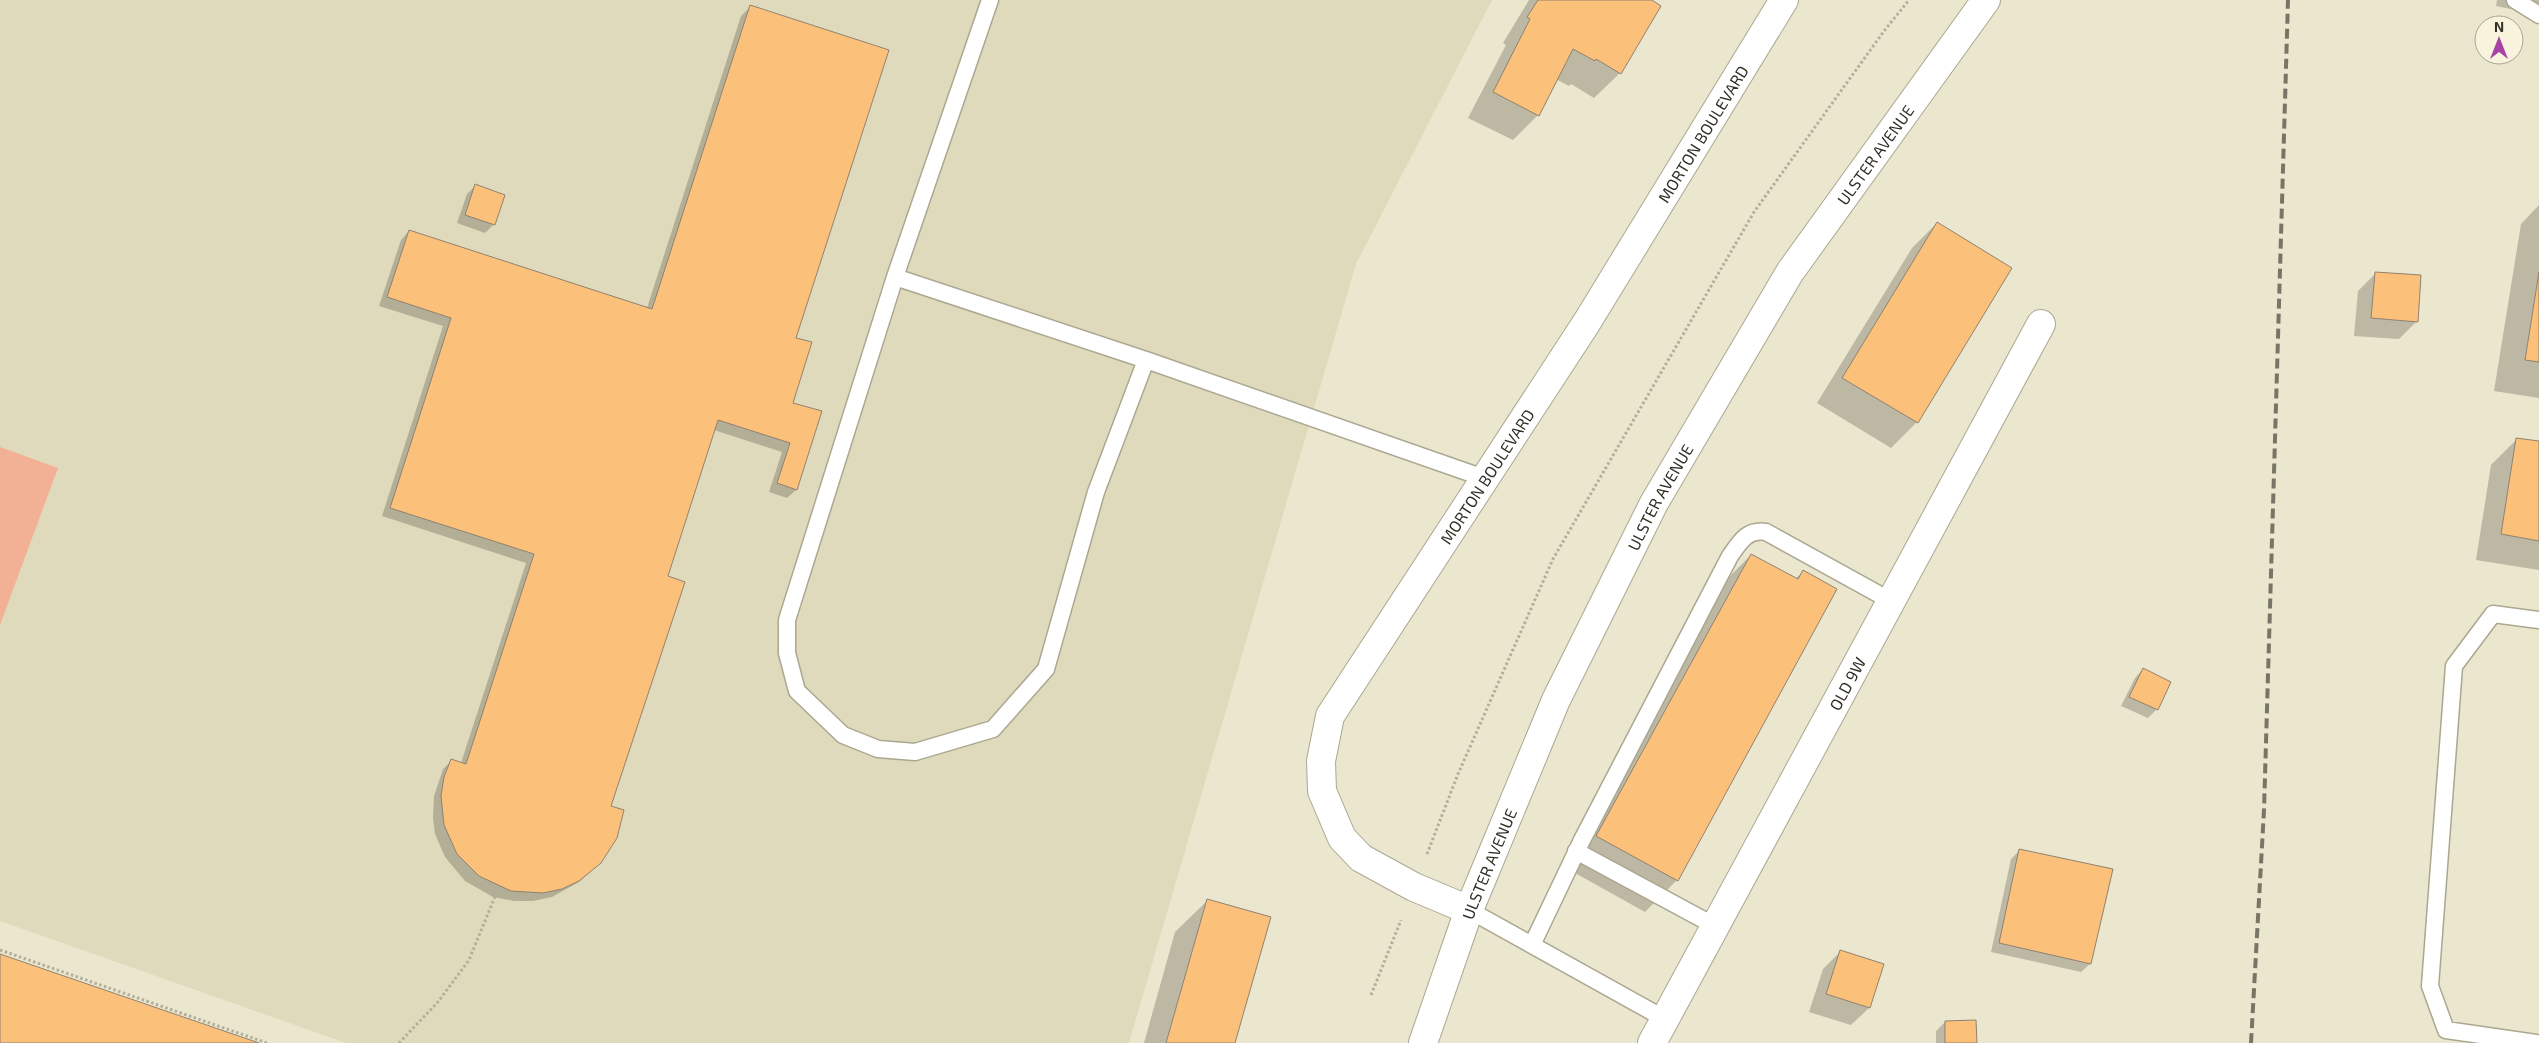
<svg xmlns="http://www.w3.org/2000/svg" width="2539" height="1043" font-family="'Exo 2',sans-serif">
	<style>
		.built { fill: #e0dabc }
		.green { fill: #f2b194 }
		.shadow { fill: #0003 }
		.building { fill: #fbc17a; stroke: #908170 }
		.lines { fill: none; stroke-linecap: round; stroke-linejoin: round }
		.lane-casing { stroke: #aba790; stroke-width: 19 }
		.street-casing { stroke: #aba790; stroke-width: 30 }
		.primary-casing { stroke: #aba790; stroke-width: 30 }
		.path { stroke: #b2ae9b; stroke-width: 3; stroke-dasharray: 2.5 2.5; stroke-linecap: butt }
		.lane { stroke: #fff; stroke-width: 16 }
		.street { stroke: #fff; stroke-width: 28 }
		.primary { stroke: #fff; stroke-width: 28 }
		.rail { stroke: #787566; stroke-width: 4; stroke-dasharray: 10 5; stroke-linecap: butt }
		.labels { text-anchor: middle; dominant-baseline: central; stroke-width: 5; stroke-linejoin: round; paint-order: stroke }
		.street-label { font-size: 16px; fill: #312f26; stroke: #f8f3dc }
	</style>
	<rect width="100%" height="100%" fill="#ebe6ce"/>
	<path class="built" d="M0,0H1492L1356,264L1129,1043H346L0,921Z"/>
	<path class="green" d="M0,447L58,468L0,625Z"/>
	<path class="shadow" d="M1529,0H1649L1620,73L1594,98L1571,84L1569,86L1556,79L1538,115L1513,140L1468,118L1506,45L1503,43Z
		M2497,0H2539V15L2496,6Z
		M750,7L795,338L792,403L796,490L787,498L769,492L782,452L714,430L666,577L589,873L579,882L552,897L533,901H514L493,897L465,881L445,857L435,834L433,818L434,796L443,769L452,760L461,763L526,563L382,516L443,326L379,306L401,240L409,231L647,308L741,16Z
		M475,186L494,224L485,233L457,223L467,194Z
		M2539,205V398L2494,391L2521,224Z
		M1937,223L2010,268L1917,422L1891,448L1817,403L1912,248Z
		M2376,273L2417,321L2399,339L2354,336L2358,291Z
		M2517,439L2539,443V570L2476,560L2491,465Z
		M1751,555L1795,579L1803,572L1677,880L1645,912L1566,868L1719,587Z
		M2143,669L2157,709L2148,718L2121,706L2135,678Z
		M2020,850L2090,964L2081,972L1991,952L2011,859Z
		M1207,901L1234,1043H1144L1175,932Z
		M1841,951L1883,965L1869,1008L1851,1025L1809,1012L1823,969Z
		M1945,1022L1976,1043H1936V1031Z"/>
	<path class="building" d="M1538,0H1652L1661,6L1621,74L1596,59L1595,61L1573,49L1539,116L1493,92L1530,19L1527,17Z
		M750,5L889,50L796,338L812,342L793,403L822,411L797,490L777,483L790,443L718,420L668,576L685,582L611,806L624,810L617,838L601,863L579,881L562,889L543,893L511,891L479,876L457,854L444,825L441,796L444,777L451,759L466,764L534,554L390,508L451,318L387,297L409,230L652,309Z
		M475,184L505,195L495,225L465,215Z
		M1937,222L2012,268L1918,423L1842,378Z
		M2375,272L2421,275L2418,322L2371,318Z
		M2539,272V362L2525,360Z
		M2516,438L2539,441V541L2501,534Z
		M1751,554L1798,579L1803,570L1837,589L1678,881L1596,836Z
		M2143,668L2171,682L2158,710L2129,697Z
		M2019,849L2113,869L2091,964L1999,943Z
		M1207,899L1271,917L1235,1043H1166Z
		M1840,950L1884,964L1870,1008L1826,994Z
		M0,954L259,1043H0Z
		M1976,1020L1977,1043H1945V1021Z"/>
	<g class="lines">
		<g class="lane-casing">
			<path id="lane" d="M990,0L895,277L787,620V653L797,691L843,735L878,749L915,752L993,729L1046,669L1096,492L1146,360L1484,478
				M2515,0L2539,15
				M895,277L1146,360
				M1576,851L1715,926
				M1469,910L1665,1019
				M1532,945L1582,840L1730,556C1740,542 1747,529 1766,532L1891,601
				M2536,1043L2446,1030L2430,986L2454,666L2493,614L2539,620"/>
		</g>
		<g class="street-casing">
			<g id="street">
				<path id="s1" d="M1469,910L1414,887L1361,858L1342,838L1322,791L1321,761L1330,716L1587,322L1784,0"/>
				<path id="s2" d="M1652,1043L2041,324"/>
			</g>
		</g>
		<g class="primary-casing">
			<g id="primary">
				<path id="s3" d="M1423,1043L1469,910L1556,700L1654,503L1790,272L1986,0"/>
			</g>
		</g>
		<path class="path" d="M1427,854L1458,774L1553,559L1754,212L1884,31L1909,0
			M0,950L267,1043
			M1371,995L1401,920
			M399,1043L438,1002L469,960L499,887"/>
		<use href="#lane" class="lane"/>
		<use href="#street" class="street"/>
		<use href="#primary" class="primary"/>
		<path class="rail" d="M2251,1043L2264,810L2288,0"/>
	</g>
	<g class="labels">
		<g class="street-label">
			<text stroke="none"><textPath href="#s1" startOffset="966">MORTON BOULEVARD</textPath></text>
			<text stroke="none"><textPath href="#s3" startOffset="1001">ULSTER AVENUE</textPath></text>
			<text stroke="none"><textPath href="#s1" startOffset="561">MORTON BOULEVARD</textPath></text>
			<text stroke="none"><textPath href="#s3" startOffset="596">ULSTER AVENUE</textPath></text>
			<text stroke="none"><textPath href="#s2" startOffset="409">OLD 9W</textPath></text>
			<text stroke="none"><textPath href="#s3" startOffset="191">ULSTER AVENUE</textPath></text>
		</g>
	</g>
	<g transform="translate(2499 40)"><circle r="24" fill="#f8f3dc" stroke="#a8a593"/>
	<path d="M0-4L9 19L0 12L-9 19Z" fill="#a841a5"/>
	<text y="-8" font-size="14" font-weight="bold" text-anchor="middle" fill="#312f26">N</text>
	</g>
</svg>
